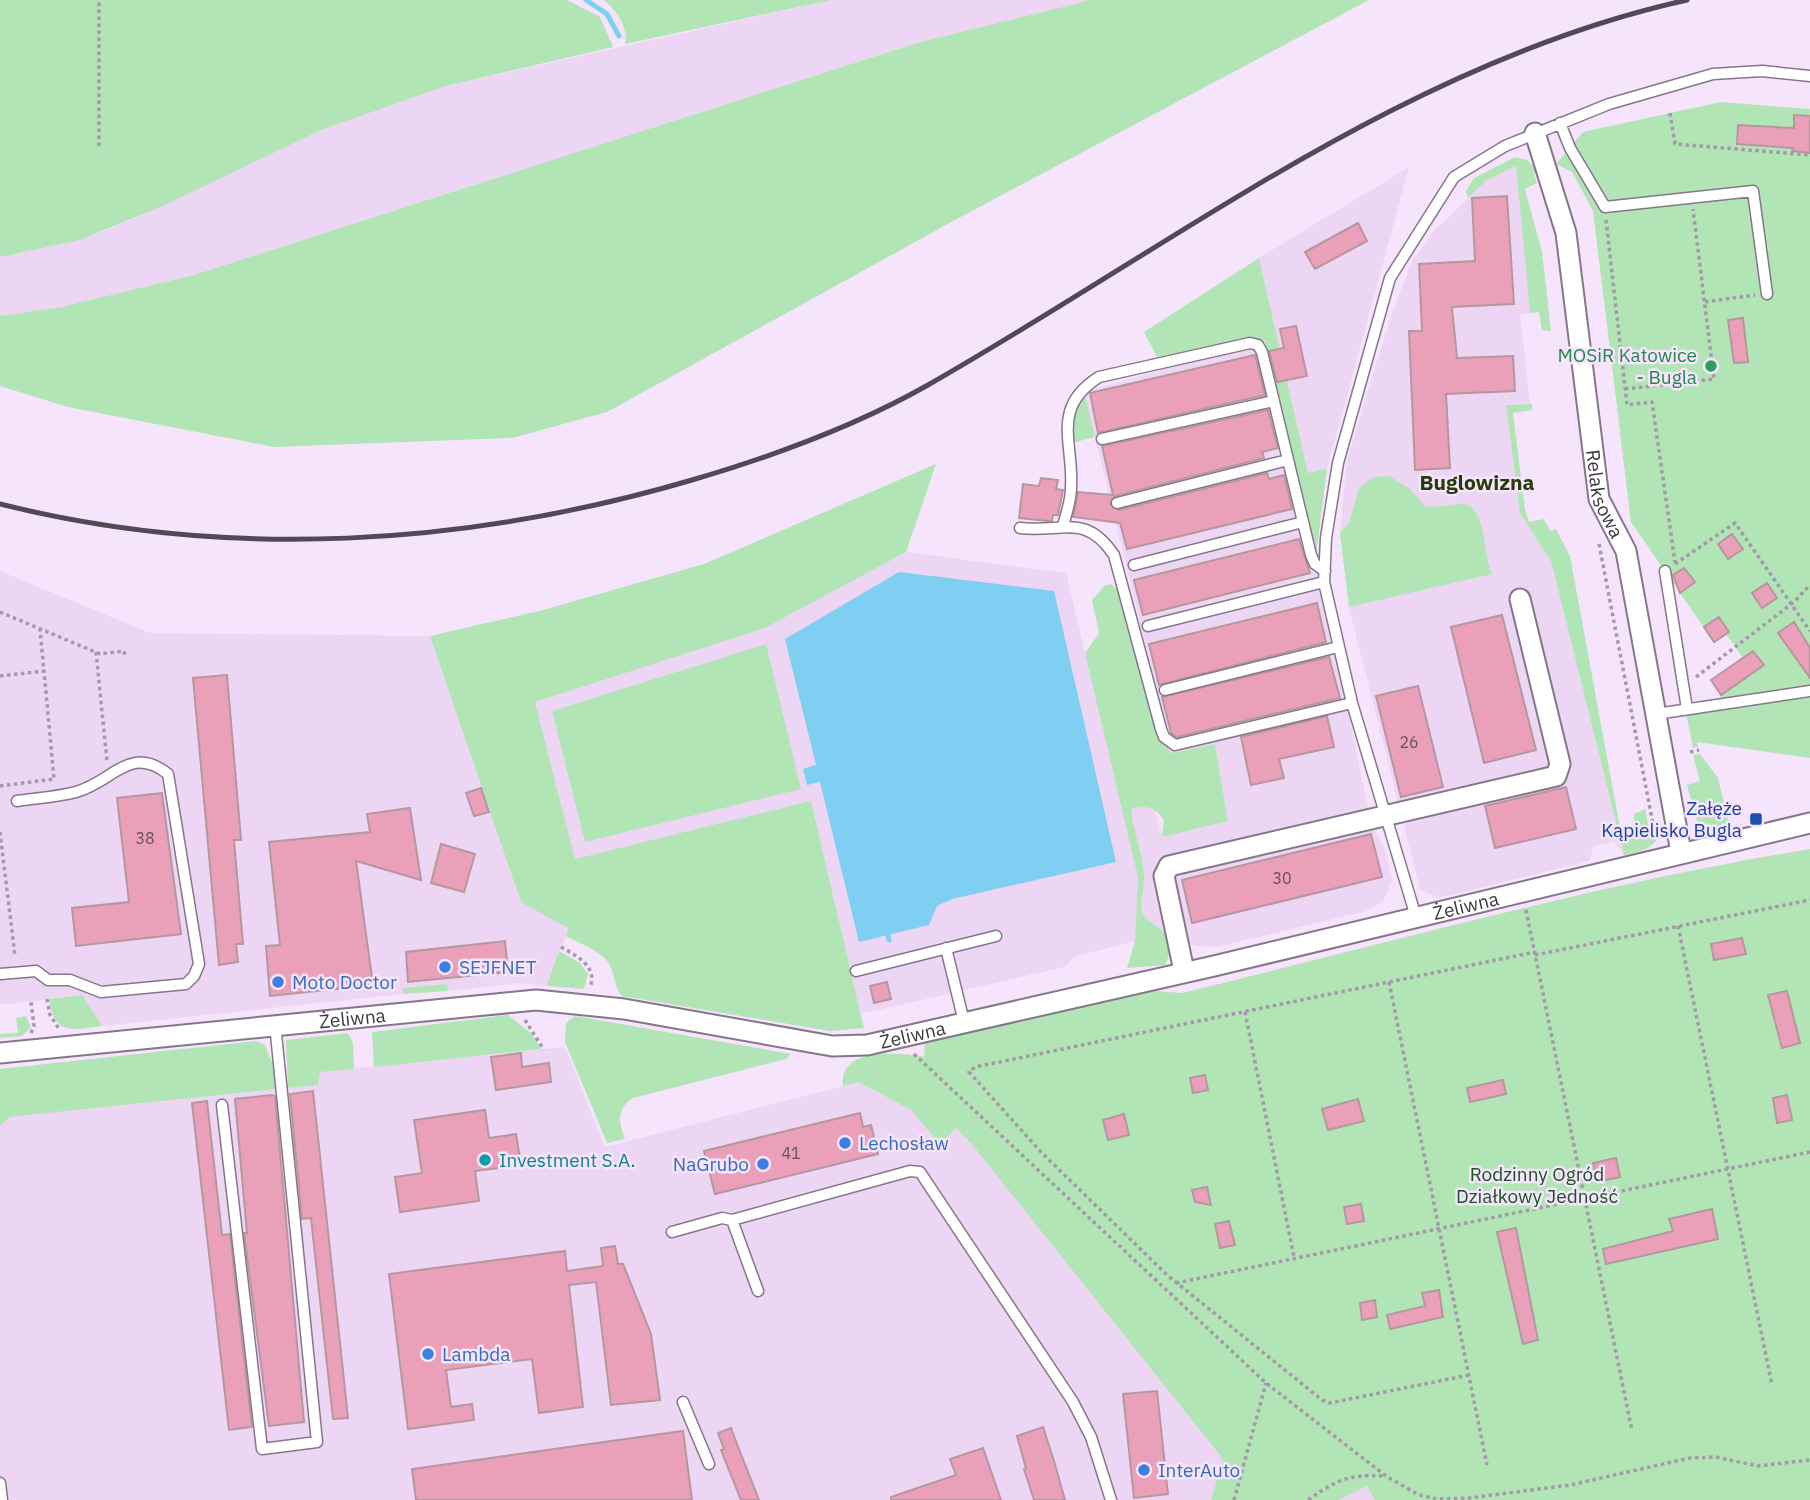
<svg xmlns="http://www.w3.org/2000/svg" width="1810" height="1500" font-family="'IBM Plex Sans',sans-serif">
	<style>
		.built { fill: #ecd6f3 }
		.green { fill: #b1e5b5 }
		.water { fill: #7ecff1 }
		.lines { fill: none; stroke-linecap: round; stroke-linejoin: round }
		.stream { stroke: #7ecff1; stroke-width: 5 }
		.building { fill: #eaa0b8; stroke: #b597a0; stroke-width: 2 }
		.lane-casing { stroke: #86768b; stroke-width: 13 }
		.street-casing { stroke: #86768b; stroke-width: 23 }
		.path { stroke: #a598aa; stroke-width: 3.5; stroke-dasharray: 3.5 3.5; stroke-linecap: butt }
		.lane { stroke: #fff; stroke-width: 10 }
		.street { stroke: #fff; stroke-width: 19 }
		.rail { stroke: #514955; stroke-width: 5 }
		.leisure-dot { fill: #2e9e5b; stroke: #f6e4fc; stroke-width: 2.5 }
		.transit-dot { fill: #1a4fb4; stroke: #f6e4fc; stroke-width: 2.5 }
		.shop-dot { fill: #3f7fe0; stroke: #f6e4fc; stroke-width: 2.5 }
		.culture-dot { fill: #0f9aa8; stroke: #f6e4fc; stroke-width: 2.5 }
		.labels { text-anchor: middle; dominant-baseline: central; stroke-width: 5; stroke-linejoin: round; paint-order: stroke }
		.number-label { font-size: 16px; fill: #68505d }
		.leisure-label { font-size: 19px; fill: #27864d; stroke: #f6e4fc; text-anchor: end }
		.street-label { font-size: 19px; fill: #3c353f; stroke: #f6e4fc }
		.transit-label { font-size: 19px; fill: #164399; stroke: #f6e4fc; text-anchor: end }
		.shop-label { font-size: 19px; fill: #366cbe; stroke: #f6e4fc; text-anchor: start }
		.culture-label { font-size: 19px; fill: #0d838f; stroke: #f6e4fc; text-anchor: start }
		.park-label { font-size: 19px; fill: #195323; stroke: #f6e4fc }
		.neighbourhood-label { font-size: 21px; font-weight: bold; fill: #263b07; stroke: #f6e4fc }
	</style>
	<rect width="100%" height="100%" fill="#f6e4fc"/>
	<path class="built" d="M831,0H1091L920,42L194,275L61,307L0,316V257L80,240L126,222L321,130L446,86Z
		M1516,166L1530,313L1520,314L1530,404L1506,405L1520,513L1551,561L1623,852L1613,842L1594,846L1589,861L1438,898L1420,889L1349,607L1340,533L1347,460L1389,322L1412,261L1433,232L1487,180Z
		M1409,167L1327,469L1308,473L1259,258Z
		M1265,341L1321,578L1364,789L1373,827L1384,847L1392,880L1383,902L1366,911L1217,947L1195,946L1180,936L1135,941L1074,957L1064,967L861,1014L811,802L575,859L534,701L765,628L906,552L1066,573L1123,809L1146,805L1155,810L1162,837L1228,820L1215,744L1172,753L1085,396L1087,391Z
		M0,571L150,633L430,636L521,901L569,928L547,986L519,983L448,991L447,985L403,989V994L102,1026L81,995L0,1005Z
		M565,1047L605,1147L859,1082L912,1110L939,1143L956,1127L993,1167L1223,1459L1211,1500H0V1126L10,1117L317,1085L319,1072Z
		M1367,1486L1375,1500H1339Z"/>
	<path class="green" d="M0,0H567L600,17L613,47L446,86L321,130L167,204L80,240L0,257Z
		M604,0H831L625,44C629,28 616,10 604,0Z
		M1091,0H1369L955,220L607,412L512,438L274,447L68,407L0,386V316L61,307L194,275L920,42Z
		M1721,102L1810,109V758L1697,742L1698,747L1693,748L1686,713L1723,709L1721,695L1711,680L1743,658L1726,634L1714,642L1631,522L1593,211L1572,172L1556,164L1583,132Z
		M1515,157L1527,160L1539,172L1534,174L1537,183L1525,189L1542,252L1551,331L1542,330L1539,312L1530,313L1516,166L1487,180L1468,198L1466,191L1474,178Z
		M1259,258L1308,473L1327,469L1316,555L1265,341L1248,338L1157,357L1144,332Z
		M1085,396L1095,437L1072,443C1070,426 1072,407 1085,396Z
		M1532,404V410L1513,413L1525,509L1529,522L1543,519L1551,531L1556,529L1570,556L1620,828L1634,825V814L1645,809L1649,829H1660C1657,849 1642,851 1624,855L1551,561L1520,513L1506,405Z
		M936,464L906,552L765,628L535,702L575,859L811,801L864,1028L830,1031L622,996C613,985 616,975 609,964C602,951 578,943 566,936L568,928L521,902L430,636L543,610L704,564Z
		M1389,476L1410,489L1425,506C1439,509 1451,503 1464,504C1487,507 1483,556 1492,574L1349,607L1340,533L1349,523L1359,488L1374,477Z
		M1111,584L1123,595L1164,743L1172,753L1215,744L1228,821L1162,837L1164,820C1154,806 1147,805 1131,809C1133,832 1144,855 1144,879C1144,890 1139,901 1142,912C1149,929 1182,929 1165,965L1127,968L1135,941L1138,877L1085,653L1099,633L1092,600L1104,586Z
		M766,644L801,789L585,842L552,711Z
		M1700,754L1718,778L1729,824L1708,827L1697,821L1687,785L1700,781L1693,755Z
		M1810,849V1500H1375L1367,1486L1339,1500H1211L1223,1459L971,1143L956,1128L940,1144L911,1110L859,1082L843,1086C838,1046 902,1053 924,1057L925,1042L1142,990L1182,993C1391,942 1598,884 1810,849Z
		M559,951L580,963L588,974L584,989L547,986Z
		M447,984L448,991L403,994V988Z
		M82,995L102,1026C72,1030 54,1036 49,999Z
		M508,1015L532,1034L541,1049L374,1067L372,1032Z
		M26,1016L31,1027L22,1036L0,1038V1034L18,1033L16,1018Z
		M575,1016L791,1054L786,1059L633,1098C617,1108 618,1122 625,1139L607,1143L565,1042L566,1023Z
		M348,1033L353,1043L354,1069L320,1072L318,1085L288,1088L286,1040Z
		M256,1041L265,1045L273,1065L277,1089L10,1117L0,1126V1069Z"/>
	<path class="water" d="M899,572L1054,591L1116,862L952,899L937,906L929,925L859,942L820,782L807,785L803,769L816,765L785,639Z"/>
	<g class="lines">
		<path class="stream" d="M586,0L607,14L619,36
			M888,935L889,940"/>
	</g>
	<path class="building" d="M1794,115L1810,116V153L1792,151L1793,148L1737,144L1738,125L1794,128Z
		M1507,196L1514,304L1452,307L1457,358L1513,356L1515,391L1446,394L1450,468L1415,470L1409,331H1422L1419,264L1475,261L1472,198Z
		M1358,223L1367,241L1315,269L1305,252Z
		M1743,318L1748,362L1734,363L1728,320Z
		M1296,326L1307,376L1277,382L1269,351L1284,348L1280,329Z
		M1255,355L1265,395L1098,433L1090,393Z
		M1268,410L1278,448L1262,452L1264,458L1115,496L1110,504L1119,510L1267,473L1269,479L1284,475L1292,509L1127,549L1120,523L1073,517L1078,492L1113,495L1102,446Z
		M1041,478L1058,480L1056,489L1063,490L1058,515H1053L1052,521H1048L1019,518L1023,484L1039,486Z
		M1732,534L1743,549L1728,559L1718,544Z
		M1299,539L1310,573L1143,615L1134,580Z
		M1684,568L1695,582L1680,593L1673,575Z
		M1767,583L1777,598L1762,608L1752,593Z
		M1317,603L1326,642L1159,685L1149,644Z
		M1502,615L1536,750L1484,763L1451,627Z
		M1719,617L1729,632L1714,642L1704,627Z
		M1794,622L1810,648V678L1778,633Z
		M1753,651L1764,665L1721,695L1711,680Z
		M1329,657L1340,698L1177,737L1171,733L1162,697Z
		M227,675L241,840H234L243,944H236L238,962L219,965L193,678Z
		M1418,686L1443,787L1401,797L1376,696Z
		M1327,716L1334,747L1279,759L1284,778L1251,785L1241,737Z
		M1566,787L1576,829L1495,848L1485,806Z
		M481,788L489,812L474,816L466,793Z
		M162,793L181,934L76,946L72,908L129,902L117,798Z
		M410,808L421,880L356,861L373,985L270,996L266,946L280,945L269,842L370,832L367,814Z
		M1371,834L1382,877L1192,923L1182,880Z
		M441,844L475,854L464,892L431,883Z
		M1742,938L1746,954L1714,960L1711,944Z
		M505,941L508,972L408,982L406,952Z
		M887,982L891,999L874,1003L870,986Z
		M1787,991L1800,1043L1782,1048L1768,995Z
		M521,1053L522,1067L549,1063L551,1082L496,1090L491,1057Z
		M1205,1075L1208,1090L1193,1093L1190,1078Z
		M1503,1080L1506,1094L1470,1102L1467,1088Z
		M313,1091L348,1418L333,1419L311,1218L302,1219L290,1094Z
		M271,1095L275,1096L304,1422L269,1426L244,1233H247L235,1099Z
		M1787,1095L1792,1120L1777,1123L1773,1098Z
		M1358,1099L1364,1121L1328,1130L1322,1109Z
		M207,1101L222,1235L230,1234L252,1427L229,1430L192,1103Z
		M485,1110L489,1138L516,1134L521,1165L475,1171L479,1201L400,1212L395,1177L422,1173L414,1120Z
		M860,1113L863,1127L871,1125L878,1154L715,1194L704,1151Z
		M1124,1114L1129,1135L1108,1140L1103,1120Z
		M1616,1158L1620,1177L1597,1182L1593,1163Z
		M1207,1187L1211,1205L1195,1202L1192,1190Z
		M1361,1204L1364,1221L1347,1224L1344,1207Z
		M1712,1209L1718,1239L1606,1264L1603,1249L1673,1231L1669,1219Z
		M1229,1221L1235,1245L1220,1248L1215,1224Z
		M1516,1228L1538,1340L1523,1344L1497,1232Z
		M615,1246L618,1264H623L651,1334L660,1400L611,1405L596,1282L569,1285L583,1407L539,1413L532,1359L446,1370L451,1407L472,1404L474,1420L408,1429L389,1274L565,1251L567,1271L603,1266L601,1248Z
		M1439,1290L1443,1317L1390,1329L1387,1315L1425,1306L1422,1293Z
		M1375,1300L1377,1317L1362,1320L1360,1303Z
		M1157,1391L1168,1494L1134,1498L1123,1394Z
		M1043,1427L1054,1461L1065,1500H1034L1024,1469L1026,1468L1017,1436Z
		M731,1428L737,1444L759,1500H741L721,1450L724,1449L718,1433Z
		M683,1431L692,1500H416L412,1469Z
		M983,1448L1001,1500H891V1497L956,1475L950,1459Z"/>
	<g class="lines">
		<g class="lane-casing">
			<path id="lane" d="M1560,123L1570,148L1605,207L1753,191L1767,294
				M1102,439L1274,401
				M1117,503L1288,460
				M1063,526C1066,514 1071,501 1071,488C1074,442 1050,408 1099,377L1250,343L1258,345L1262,352L1311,555L1315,564L1325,571
				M1020,528C1062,533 1085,512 1114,555L1161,729L1164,737L1175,745L1352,703
				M1134,565L1303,522
				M1665,571L1687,709
				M1148,626L1324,582
				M1165,690L1338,647
				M1656,714L1810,691
				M1416,917L1352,703L1324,582L1326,538L1338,463L1390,278L1454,177L1505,146L1609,104L1713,74L1762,71L1810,76
				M946,948L964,1022
				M856,971L996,936
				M0,974L36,971L48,980H70L101,992L186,984L194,976L199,964L168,774C130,744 114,781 76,792C58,797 36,798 17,801
				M222,1105L262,1449L317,1442L275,1024
				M732,1220L758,1291
				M672,1232L722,1218L732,1220L910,1171L920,1172L1073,1402L1091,1437L1111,1500
				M683,1402L709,1464
				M0,1483L2,1500"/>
		</g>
		<g class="street-casing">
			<g id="street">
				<path id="s1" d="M1535,133L1566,233L1599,499L1626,551L1681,852"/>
				<path d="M1184,971L1164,876L1169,866L1556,776L1560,764L1520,599"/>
				<path id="s2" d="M0,1053L536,1000L624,1009L832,1046L867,1045L1214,966L1810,823"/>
			</g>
		</g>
		<path class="path" d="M1670,113L1675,144L1810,155
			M99,146V0
			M1606,220L1627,405L1652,402L1675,562
			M1705,302L1755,295
			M1625,389L1714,379L1693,209
			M1599,544L1653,824
			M1675,564L1735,523L1810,631
			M0,612L100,654L124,651L125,657
			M96,652L107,761
			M0,676L44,671L40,630
			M1696,677L1794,602L1810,585
			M1690,752L1699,750
			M0,786L54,779L44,671
			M0,832L15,956
			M1526,910L1632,1431
			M1678,926L1772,1385
			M561,947C577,956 598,966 590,988
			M1535,955L1810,900
			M1389,982L1487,1465
			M47,999L50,1015L59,1029
			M1245,1012L1294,1257
			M525,1020L544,1050
			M31,1033L34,1026L31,1002
			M914,1054L1266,1383L1386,1476L1419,1495L1437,1499L1470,1498L1570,1485L1690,1458L1716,1457L1758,1466L1810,1460
			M1176,1283L1810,1152
			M1469,1375L1330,1403L1322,1400L1167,1275L1041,1152L969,1072L975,1067L1535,952
			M1234,1500L1266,1383
			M1308,1500C1337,1480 1348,1474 1384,1476"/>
		<use href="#lane" class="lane"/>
		<use href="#street" class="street"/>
		<path class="rail" d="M0,504C228,561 467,546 692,480C774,456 854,427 928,385C1174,245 1406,62 1687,0"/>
	</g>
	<circle class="leisure-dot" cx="1711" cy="366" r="7"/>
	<rect class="transit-dot" x="1749" y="812" width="14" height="14" rx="3.5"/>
	<g class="shop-dot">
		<circle cx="445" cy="967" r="7"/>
		<circle cx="278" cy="982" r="7"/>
		<circle cx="845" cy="1143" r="7"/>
		<circle cx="763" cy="1164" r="7"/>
		<circle cx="428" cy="1354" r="7"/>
		<circle cx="1144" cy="1470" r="7"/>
	</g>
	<circle class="culture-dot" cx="485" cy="1160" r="7"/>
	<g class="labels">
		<g class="number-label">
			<text x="1409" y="742">26</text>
			<text x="145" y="838">38</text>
			<text x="1282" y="878">30</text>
			<text x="791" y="1153">41</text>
		</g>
		<g class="leisure-label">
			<text x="1697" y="355">MOSiR Katowice<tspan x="1697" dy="22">- Bugla</tspan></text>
		</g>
		<g class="street-label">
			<text stroke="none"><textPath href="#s1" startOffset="369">Relaksowa</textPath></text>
			<text stroke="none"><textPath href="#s2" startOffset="1488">Żeliwna</textPath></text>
			<text stroke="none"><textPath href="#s2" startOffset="354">Żeliwna</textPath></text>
			<text stroke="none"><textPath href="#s2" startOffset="920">Żeliwna</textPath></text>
		</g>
		<g class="transit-label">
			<text x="1742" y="808">Załęże<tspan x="1742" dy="22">Kąpielisko Bugla</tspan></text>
		</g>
		<g class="shop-label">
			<text x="459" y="967">SEJFNET</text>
			<text x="292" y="982">Moto Doctor</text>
			<text x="859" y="1143">Lechosław</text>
			<text x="749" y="1164" text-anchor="end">NaGrubo</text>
			<text x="442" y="1354">Lambda</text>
			<text x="1158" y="1470">InterAuto</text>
		</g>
		<g class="culture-label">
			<text x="499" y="1160">Investment S.A.</text>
		</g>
		<g class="park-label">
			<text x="1537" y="1174">Rodzinny Ogród<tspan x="1537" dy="22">Działkowy Jedność</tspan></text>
		</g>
		<g class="neighbourhood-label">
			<text x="1477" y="482">Buglowizna</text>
		</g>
	</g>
</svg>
